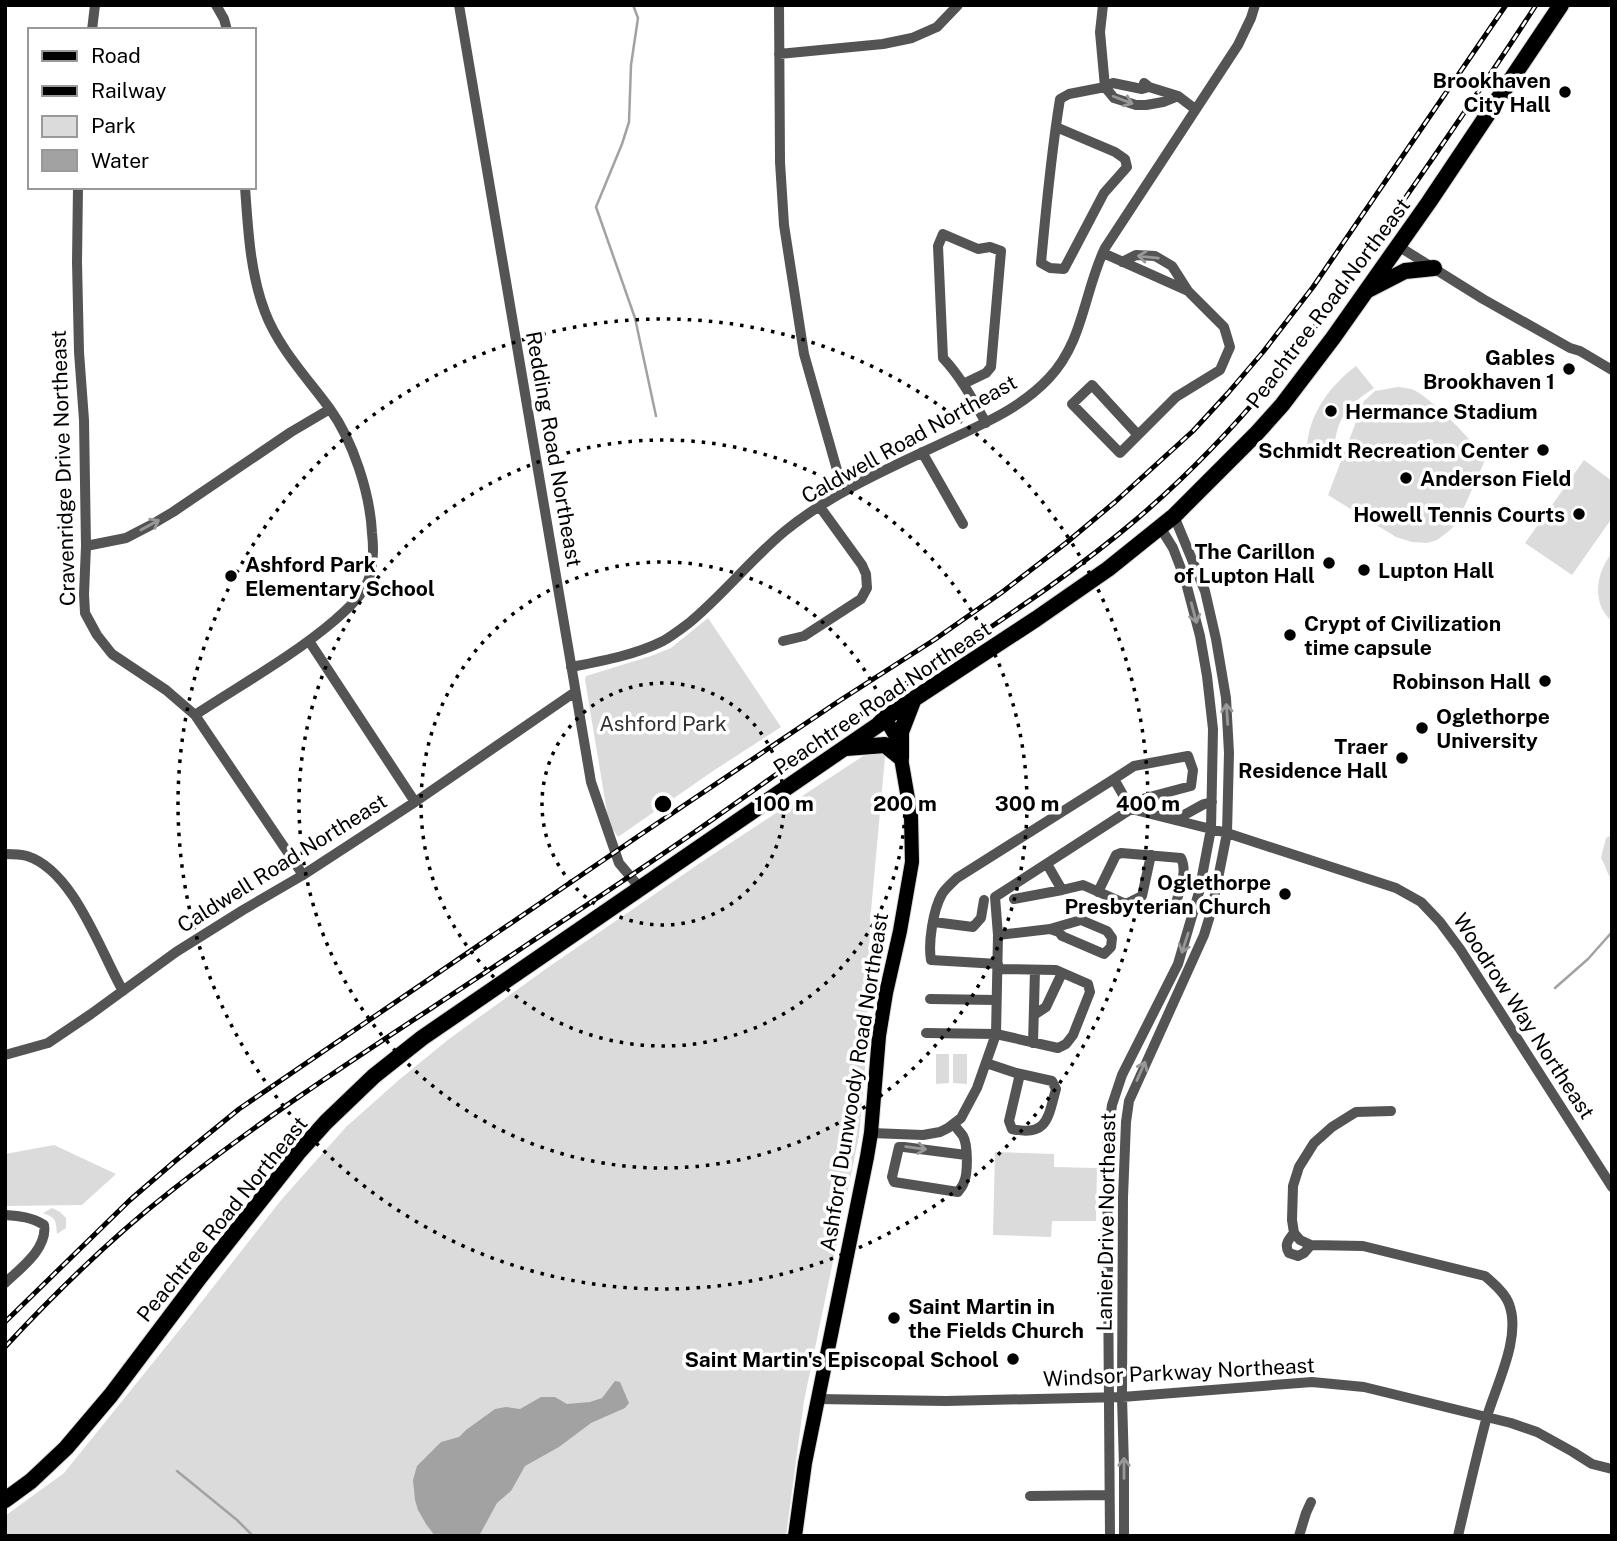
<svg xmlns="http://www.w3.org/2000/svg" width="1617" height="1541" font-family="'Public Sans',sans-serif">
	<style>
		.green { fill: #dbdbdb }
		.water { fill: #a2a2a2 }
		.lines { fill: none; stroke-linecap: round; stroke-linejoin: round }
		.stream { stroke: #a2a2a2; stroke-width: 2.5 }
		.major-casing { stroke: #dbdbdb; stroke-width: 16 }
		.highway-casing { stroke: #dbdbdb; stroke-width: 18 }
		.minor { stroke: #545454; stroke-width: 10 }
		.major { stroke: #000; stroke-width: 14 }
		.highway { stroke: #000; stroke-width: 16 }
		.rail-casing { stroke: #000; stroke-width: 5 }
		.rail { stroke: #fff; stroke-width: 2.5; stroke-dasharray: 8; stroke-linecap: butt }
		.oneway { stroke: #989898 }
		.ring { fill: none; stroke: #000; stroke-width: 3.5; stroke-dasharray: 3.5 7 }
		.poi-dot { fill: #000; stroke: #fff; stroke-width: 2.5 }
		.labels { text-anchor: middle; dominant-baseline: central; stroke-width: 7; stroke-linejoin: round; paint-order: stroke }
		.poi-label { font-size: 21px; font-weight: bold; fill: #000; stroke: #fff; text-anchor: end }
		.street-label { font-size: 21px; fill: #000; stroke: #fff }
		.park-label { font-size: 21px; fill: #323232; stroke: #fff }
		.centre { fill: #000; stroke: #fff; stroke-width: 3.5 }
		.ring-label { font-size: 21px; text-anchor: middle; font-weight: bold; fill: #000; stroke: #fff; stroke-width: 7; stroke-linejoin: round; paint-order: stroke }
	</style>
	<rect width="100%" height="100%" fill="#fff"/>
	<path class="green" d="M1356,366L1374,388C1348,405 1337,417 1334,449H1307C1308,414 1330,386 1356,366Z
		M1398,387C1404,388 1409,388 1414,390C1433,400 1474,441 1485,460L1457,523L1449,531L1437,540L1427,543L1412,542L1396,537L1328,495L1364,401L1375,391Z
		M1584,460L1612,481V518L1572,575L1525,543Z
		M1612,553V621C1591,604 1596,572 1612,553Z
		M708,618L781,727L713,771L618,837L609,824L585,680L586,676L651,656L671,648Z
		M880,745L886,746L870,922L867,1045L859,1136L804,1401L786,1536H5V1516L64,1473L181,1328L282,1199L346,1127L400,1079L449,1039L550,966L703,861Z
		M1612,835V880C1606,873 1606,865 1601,858L1606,838Z
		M936,1054H949V1083L936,1084Z
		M953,1054H967V1084L953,1083Z
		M54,1145L116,1174L82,1205L5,1206V1154Z
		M995,1152L1054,1154V1167L1097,1168L1096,1221H1052L1051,1237L993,1235Z
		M52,1208L60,1212L66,1218V1228L57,1234C56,1220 56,1218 43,1213Z"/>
	<path class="water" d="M615,1381L620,1382L629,1403L625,1408L591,1423L559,1447L525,1466L511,1491L497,1503L479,1536H435L426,1524L418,1510L415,1500L413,1480L417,1466L441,1442L459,1437L466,1430L495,1409L506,1407L520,1409L541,1397H555L567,1404L590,1402L602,1398Z"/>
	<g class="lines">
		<path class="stream" d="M633,5L638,18L631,65L629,122L622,144L596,207L635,318L656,416
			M1555,988L1588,959L1612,932
			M177,1471L237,1520L253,1536"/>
		<g class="major-casing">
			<path id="major" d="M795,1536L805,1463L867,1157L871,1133L879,1036L886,993L900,931L912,862L911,816L901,758L895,735L885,718"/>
		</g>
		<g class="highway-casing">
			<path id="highway" d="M1368,290L1405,271L1434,268
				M846,748L885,745L901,758
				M901,758V732L913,701
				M5,1500L31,1481L66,1448L111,1395L200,1277L298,1153L326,1122L374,1076L422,1038L878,725L885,718L1036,619L1108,569L1174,516L1256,434L1282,405L1333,338L1429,202L1561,5"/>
		</g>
		<path class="minor" d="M216,5L224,19L227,30
			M459,5L591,782L619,863L640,888
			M779,5L780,162L784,225L804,354L843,491
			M1103,5L1100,32L1105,87L1114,98L1136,105H1146L1163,102L1178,96
			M92,30L95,5
			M779,54L883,44L912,38L937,27L958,5
			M1144,83L1149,87L1178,96L1195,109
			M1056,127L1115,152L1125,159L1127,167L1104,193L1064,269L1050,268L1041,263C1046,208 1051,154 1060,99L1069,94L1105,87L1113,83L1142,89L1149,87
			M78,187L77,262L79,352L84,420L86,546L84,594L85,613L97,635L112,654L166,690L195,715L303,875
			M1398,246L1483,299L1570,348L1580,351L1612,370
			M1103,253L1188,291
			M1122,262L1136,255L1155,256L1172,266L1188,291L1224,327L1230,347L1220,370L1176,397L1120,453L1072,404L1092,385L1138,435
			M963,384L986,373L991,367L1001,251L990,247L978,249L943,234L938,246L943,358C961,377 973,400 986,423
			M922,452L963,524
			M86,546L126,538L151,525L173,512L291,432L330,409
			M309,641L415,802
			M783,641L804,636L861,599L867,588L866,574L862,565L820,507
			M571,667C602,661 635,655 663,641C672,636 681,629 689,623C723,595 751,559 785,531C834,491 894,466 951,439C987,422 1022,407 1049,378C1084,341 1084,291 1105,248L1238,45L1251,18L1255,5
			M195,715C242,684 293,656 335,620C345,611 357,601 364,589C374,573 374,551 372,533C370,493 353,441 330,409C308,379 278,347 265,312C250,273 248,229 245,187
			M1127,803L1191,786L1193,770L1188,756L1134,766L1114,779L1131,809
			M1175,820L1204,804L1212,802
			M5,854C12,854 20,854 27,856C74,871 100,951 123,991
			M1062,890L1083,885L1126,904L1142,896L1151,855
			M1098,892L1116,855L1121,853L1181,858C1188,872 1179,889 1176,904
			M1014,899L1062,890L1047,864
			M934,922L973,927L981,918L984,900
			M998,935L1050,929L1059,932L1062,936L1104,954L1111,947L1112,938L1107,931L1081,920L1050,929
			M998,964L931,960C928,943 933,910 942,894C946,888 952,883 957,878L1114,779
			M930,999L996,1000
			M1034,1015L1046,1007L1062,973
			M926,1033L996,1034L1058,1048L1066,1044L1073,1035L1090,992L1088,984L1056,970L998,969
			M1033,1043L1035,970
			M5,1055L48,1043L91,1014L176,952L243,910L303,875L415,802L575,692
			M986,1063L1016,1073L1052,1081L1056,1089C1048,1117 1048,1137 1012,1129L1009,1121L1020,1074
			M1391,1111L1356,1112L1332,1127L1314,1143L1299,1167L1293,1186L1292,1220L1294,1233L1300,1240L1311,1245L1363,1246L1485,1276C1494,1284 1505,1293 1509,1304C1522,1338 1495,1387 1486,1420C1476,1458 1467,1497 1458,1536
			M956,1127C958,1130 961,1133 963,1136C968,1145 968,1173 964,1182C963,1186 960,1189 958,1192L894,1182L892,1177L899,1147H904L966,1155
			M871,1133L923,1135L940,1132L948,1128L961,1118L977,1088L996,1034L998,935L995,897L1131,809L1227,833L1396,888L1421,902L1440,922L1460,949L1612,1187
			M5,1215C19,1216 32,1217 44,1225C48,1248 21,1268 5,1283
			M1294,1233C1288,1240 1284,1245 1289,1253L1298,1256L1304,1253L1311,1245
			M817,1399L946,1401L1122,1397L1312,1382L1364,1387L1511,1423L1537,1432L1573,1452L1592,1464L1612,1469
			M1030,1496L1109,1495
			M1110,1536L1107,1142L1112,1105L1122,1075L1178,964L1199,892L1211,829L1213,729L1207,676L1200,636L1185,579L1173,548L1160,527
			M1124,1536V1467L1122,1397L1123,1197L1126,1122L1129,1101L1204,935L1212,909L1227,833L1229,753L1226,698L1216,639L1205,591L1174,516
			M1299,1536L1306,1513L1311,1502"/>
		<use href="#major" class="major"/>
		<use href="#highway" class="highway"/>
		<g class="rail-casing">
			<path id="rail" d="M5,1322L130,1200L174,1162L239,1109L640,835L839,701L934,640L1001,593L1066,543L1115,502L1193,431L1228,393L1263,352L1313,287L1506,5
				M5,1347C57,1291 111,1238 171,1191C284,1101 408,1025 528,944C591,902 654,861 716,817C776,775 834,732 894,692C976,636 1062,583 1138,518C1208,458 1271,387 1326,312C1350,279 1373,244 1397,210C1444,142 1491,75 1536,5"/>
		</g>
		<use href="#rail" class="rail"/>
	</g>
	<defs><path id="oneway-shaft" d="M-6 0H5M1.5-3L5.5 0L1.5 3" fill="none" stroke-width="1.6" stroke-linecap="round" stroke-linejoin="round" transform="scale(1.75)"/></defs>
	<g class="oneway">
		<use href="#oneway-shaft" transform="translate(1123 100) rotate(21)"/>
		<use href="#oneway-shaft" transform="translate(1148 257) rotate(-174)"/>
		<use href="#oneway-shaft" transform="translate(150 525) rotate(-29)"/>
		<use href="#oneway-shaft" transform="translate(1194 613) rotate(75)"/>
		<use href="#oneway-shaft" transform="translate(1227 714) rotate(-94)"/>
		<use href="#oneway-shaft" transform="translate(1185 943) rotate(108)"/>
		<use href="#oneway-shaft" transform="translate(1141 1071) rotate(-66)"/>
		<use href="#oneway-shaft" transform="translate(916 1148) rotate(8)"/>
		<use href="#oneway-shaft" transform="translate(1124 1468) rotate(-90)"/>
	</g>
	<g class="ring">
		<circle cx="663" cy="804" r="121"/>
		<circle cx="663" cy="804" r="242"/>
		<circle cx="663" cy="804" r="364"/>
		<circle cx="663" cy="804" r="485"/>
	</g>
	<g class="poi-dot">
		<circle cx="1565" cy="92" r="7"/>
		<circle cx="1569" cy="369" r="7"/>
		<circle cx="1331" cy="411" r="7"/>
		<circle cx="1543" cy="450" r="7"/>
		<circle cx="1406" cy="478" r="7"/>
		<circle cx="1579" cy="514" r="7"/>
		<circle cx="1329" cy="563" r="7"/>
		<circle cx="1364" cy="570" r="7"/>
		<circle cx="231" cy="576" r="7"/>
		<circle cx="1290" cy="635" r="7"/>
		<circle cx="1545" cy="681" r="7"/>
		<circle cx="1422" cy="728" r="7"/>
		<circle cx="1402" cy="758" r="7"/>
		<circle cx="1285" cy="894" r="7"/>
		<circle cx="894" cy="1318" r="7"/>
		<circle cx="1013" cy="1359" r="7"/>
	</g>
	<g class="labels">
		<g class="poi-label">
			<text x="1551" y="80">Brookhaven<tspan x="1551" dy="24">City Hall</tspan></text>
			<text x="1555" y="357">Gables<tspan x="1555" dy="24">Brookhaven 1</tspan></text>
			<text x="1345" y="411" text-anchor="start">Hermance Stadium</text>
			<text x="1529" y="450">Schmidt Recreation Center</text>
			<text x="1420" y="478" text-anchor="start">Anderson Field</text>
			<text x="1565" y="514">Howell Tennis Courts</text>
			<text x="1315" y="551">The Carillon<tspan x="1315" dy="24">of Lupton Hall</tspan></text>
			<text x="245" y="564" text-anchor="start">Ashford Park<tspan x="245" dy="24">Elementary School</tspan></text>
			<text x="1378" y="570" text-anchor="start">Lupton Hall</text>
			<text x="1304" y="623" text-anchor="start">Crypt of Civilization<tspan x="1304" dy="24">time capsule</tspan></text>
			<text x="1531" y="681">Robinson Hall</text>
			<text x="1436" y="716" text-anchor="start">Oglethorpe<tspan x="1436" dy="24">University</tspan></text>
			<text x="1388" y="746">Traer<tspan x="1388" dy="24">Residence Hall</tspan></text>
			<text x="1271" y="882">Oglethorpe<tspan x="1271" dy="24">Presbyterian Church</tspan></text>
			<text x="908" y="1306" text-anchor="start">Saint Martin in<tspan x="908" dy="24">the Fields Church</tspan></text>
			<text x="999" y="1359">Saint Martin's Episcopal School</text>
		</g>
		<g class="street-label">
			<text transform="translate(1328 303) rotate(-53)">Peachtree Road Northeast</text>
			<text transform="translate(909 439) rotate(-29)">Caldwell Road Northeast</text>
			<text transform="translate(554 449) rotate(80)">Redding Road Northeast</text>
			<text transform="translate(63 468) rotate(-92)">Cravenridge Drive Northeast</text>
			<text transform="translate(882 698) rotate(-34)">Peachtree Road Northeast</text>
			<text transform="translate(282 863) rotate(-32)">Caldwell Road Northeast</text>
			<text transform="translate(1524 1016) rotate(57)">Woodrow Way Northeast</text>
			<text transform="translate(854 1082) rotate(-81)">Ashford Dunwoody Road Northeast</text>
			<text transform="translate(222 1219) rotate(-51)">Peachtree Road Northeast</text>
			<text transform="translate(1106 1222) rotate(-89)">Lanier Drive Northeast</text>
			<text transform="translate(1179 1372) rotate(-3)">Windsor Parkway Northeast</text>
		</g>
		<g class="park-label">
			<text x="663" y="723">Ashford Park</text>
		</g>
	</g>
	<circle cx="663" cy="804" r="10" class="centre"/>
	<g class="ring-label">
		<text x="784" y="811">100 m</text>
		<text x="905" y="811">200 m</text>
		<text x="1027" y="811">300 m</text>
		<text x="1148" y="811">400 m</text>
	</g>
	<rect width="1617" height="1541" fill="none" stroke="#000000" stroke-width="14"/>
	<rect x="28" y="28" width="228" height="161" fill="#ffffff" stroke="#999999" stroke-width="2"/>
	<rect x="42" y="51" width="35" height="10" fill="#000000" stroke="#999999" stroke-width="2"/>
	<text x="91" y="63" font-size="21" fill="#000000">Road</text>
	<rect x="42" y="86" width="35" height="10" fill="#000000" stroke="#999999" stroke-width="2"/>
	<text x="91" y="98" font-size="21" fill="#000000">Railway</text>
	<rect x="42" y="116" width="35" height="21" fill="#dbdbdb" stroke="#999999" stroke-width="2"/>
	<text x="91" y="133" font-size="21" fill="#000000">Park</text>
	<rect x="42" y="150" width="35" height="21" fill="#a2a2a2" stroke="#999999" stroke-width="2"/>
	<text x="91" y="168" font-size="21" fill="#000000">Water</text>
</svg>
